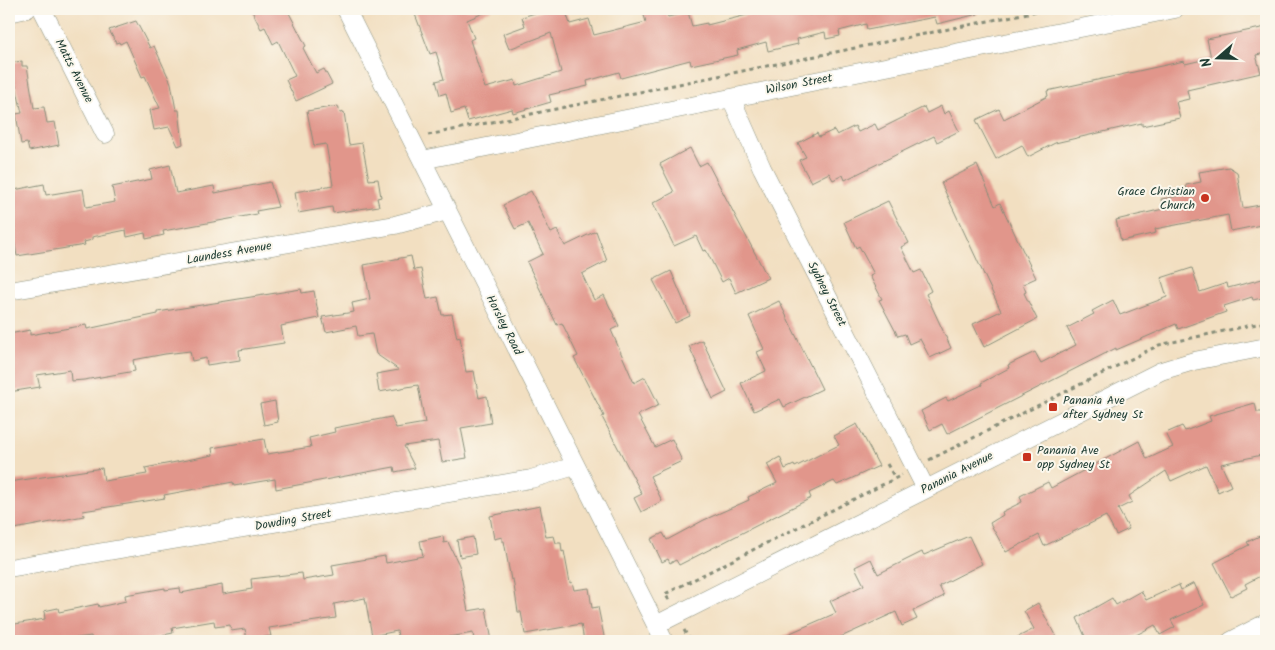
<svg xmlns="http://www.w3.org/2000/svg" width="1275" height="650" font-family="Kalam,sans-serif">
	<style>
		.building { fill: #e1968b }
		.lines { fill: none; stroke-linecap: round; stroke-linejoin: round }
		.street-casing { stroke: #888e7a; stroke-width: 19 }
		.path { stroke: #888e7a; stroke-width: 3; stroke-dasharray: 4 4; stroke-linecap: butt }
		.street { stroke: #fff; stroke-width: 18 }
		.poi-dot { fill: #c8321e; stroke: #fbf7ec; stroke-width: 2 }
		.labels { text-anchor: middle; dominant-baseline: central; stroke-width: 4; stroke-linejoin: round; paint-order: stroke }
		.street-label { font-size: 12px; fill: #1f3d34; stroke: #fbf7ec }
		.poi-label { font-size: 12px; fill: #1f3d34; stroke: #fbf7ec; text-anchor: start }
	</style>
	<rect width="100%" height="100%" fill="#fbf7ec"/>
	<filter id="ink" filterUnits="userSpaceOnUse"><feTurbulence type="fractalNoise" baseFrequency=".02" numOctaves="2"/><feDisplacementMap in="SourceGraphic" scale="10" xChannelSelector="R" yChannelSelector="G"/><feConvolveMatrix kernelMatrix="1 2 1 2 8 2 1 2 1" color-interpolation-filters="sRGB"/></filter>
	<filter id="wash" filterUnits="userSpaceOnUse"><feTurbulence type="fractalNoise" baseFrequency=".0096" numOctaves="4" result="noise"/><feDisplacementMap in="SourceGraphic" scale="20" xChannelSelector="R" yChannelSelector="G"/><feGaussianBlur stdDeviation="1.12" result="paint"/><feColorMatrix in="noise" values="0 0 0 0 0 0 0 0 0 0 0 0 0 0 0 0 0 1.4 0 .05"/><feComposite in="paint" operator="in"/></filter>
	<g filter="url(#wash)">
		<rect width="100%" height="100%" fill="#f2dfc1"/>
		<g id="blocks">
			<path class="building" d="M251,9H287L306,46L303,48L316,73L324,69L332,84L296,101L286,80L295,76L278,41L273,44L265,27L261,29Z
				M413,9H493L467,20L474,38L470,40L485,88L515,80L516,86L561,72L551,33L509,49L503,34L525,26L522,17L548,9H565L570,24L589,19L594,35L646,22L643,12L656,9H665L668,17L688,12L692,26L707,23V25L759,12L758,9H807L809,15L837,9H977L978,14L937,24L935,17L867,30L866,24L839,31L840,36L826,39L825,32L797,39L798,44L768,51L766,42L737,50L738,55L691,65L690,60L621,78L619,72L587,81L588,86L549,95L551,102L513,113L512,109L468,121L464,109L451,113L446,93L440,95L436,81L444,79L436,52L430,54Z
				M136,21L150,48L154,46L171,83L176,110H179L183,144L178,146L169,127L154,130L150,110L160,108L145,76L142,77L126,41L120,44L119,42L116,43L109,30Z
				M1266,27V53L1256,55L1261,73L1187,90L1189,99L1176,102L1180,118L1142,126V123L1055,143L1028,157L1022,145L996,159L976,120L999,109L1004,119L1048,96L1047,91L1184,61L1185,64L1211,58L1207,39Z
				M22,61V66H27L34,108L44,107L47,123L55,122L59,145L29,151L27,143L21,144L16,114L22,113L16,86L9,87V63Z
				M338,106L340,113L344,112L349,145L362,143L369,180L378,179L381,197L377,198L379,206L333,213L332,207L298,213L295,192L333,185L326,144L314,146L307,111Z
				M941,106L944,114L949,111L959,131L937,142L934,136L845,180L843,175L833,180L829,173L811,182L799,160L806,157L798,143L817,133L819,137L834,130L837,135L855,126L858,132L875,124L878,130L924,107L927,113Z
				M690,148L699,166L707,162L768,278L736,293L729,278L722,282L706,250L703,251L696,236L674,246L653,203L674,192L660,164Z
				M170,165L176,193L214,186L215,193L270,182L278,207L256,211L257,214L163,231L164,235L146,239L145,233L127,237L126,230L92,237V240L84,242L85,245L17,256L9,213V191L44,184L46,195L83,189L86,207L115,202L112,187L152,179L150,170Z
				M977,165L995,206L1000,203L1036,278L1023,284L1026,292L1024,293L1037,319L984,347L973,324L1001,311L941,183Z
				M1229,167L1237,172L1243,208L1266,204V224L1231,231L1228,215L1155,229L1156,233L1121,241L1116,220L1163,209L1161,199L1178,196V191L1187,190L1186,185L1201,182L1199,172Z
				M531,191L551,233L557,230L565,246L596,231L607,261L582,274L594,300L604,295L619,326L611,330L634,383L645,377L659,405L638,415L655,447L672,439L682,461L650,476L662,501L641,512L634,498L642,494L602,417L604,416L574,358L578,356L562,323L557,325L527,262L543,254L528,223L515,229L503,205Z
				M888,201L909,243L901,247L914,273L921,270L931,291L926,294L951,348L930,358L920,339L909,344L905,334L898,336L879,300L882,299L870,276L874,274L859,246L856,248L844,222Z
				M411,256L414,270L421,269L427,299L438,297L442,315L452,314L457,338L460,337L466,372L474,371L479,398L487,396L491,423L461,428L467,458L442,462L438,441L404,446L415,468L395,472L394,467L276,489L275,479L234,486L233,482L164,495L165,498L83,511L84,516L9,530V502H11L9,482L102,468L104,481L147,474L145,468L213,455L212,448L264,439L267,454L311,447L309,438L335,432L334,428L391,417L396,428L425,423L418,385L379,392L376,374L399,370L376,354L372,334L358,336L356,326L326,332L322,317L354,312L352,303L370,299L364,265Z
				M1192,268L1200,292L1227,283L1228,288L1266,278V297L1253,300L1252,297L1224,306L1226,312L1178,329L1176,324L1116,350V348L947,434L942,424L930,430L921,411L946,398L948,401L982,385L981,383L1009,368L1008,365L1035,352L1041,363L1076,345L1067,328L1094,314L1092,311L1113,300L1120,315L1167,297L1161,278Z
				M671,271L690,316L675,323L653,280Z
				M301,289L302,293L314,291L319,318L281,326L284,343L239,350L240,360L207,365L206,358L192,361L190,351L165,354L133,360L135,371L84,380L71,381L70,370L37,375L40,387L9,392V334L30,330V335L86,325L87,329L158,314V312Z
				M779,301L822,389L784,407L780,399L754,411L741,383L766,371L757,352L764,349L749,316Z
				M702,340L727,392L713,399L689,346Z
				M275,401L278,422L264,425L260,404Z
				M1255,403L1257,412H1266V454L1221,464L1231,486L1218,492L1206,465L1171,481L1166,471L1129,496L1132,502L1118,509L1129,529L1116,535L1106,516L1044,546L1039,535L1006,552L990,523L1003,515L1002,512L1022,502L1020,496L1048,482L1051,488L1139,441L1147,459L1173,447L1166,433L1182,426L1185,431L1211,421L1209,416Z
				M857,424L879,466L837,485L834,481L809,493L811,498L679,565L676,560L670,563L668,559L662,562L651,539L663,533L667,540L704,520L749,500L748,497L777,483L767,464L780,457L785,469L794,465L795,467L839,445L834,436Z
				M540,506L546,537L554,536L556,543H561L562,552L564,551L570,583L572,582L574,590L589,588L592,608L598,607L605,641H584L581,624L525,634L521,612H518L513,579L511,580L504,541H502V537L494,539L490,516Z
				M1266,533V573L1245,584L1247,588L1231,596L1214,563L1249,545L1247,542Z
				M443,536L444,543L448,542L459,565L468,611L486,608L492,641H474L473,633L424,641H399L397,631L372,636L365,598L334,604L336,618L269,628L271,636L247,640L245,629L231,631L230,625L215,627L214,621L172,628L173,633L163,635V637L140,641H92L91,636L57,641H9V625L45,619L44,611L58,608L59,612L98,604L99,607L126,601L125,595L165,588V590L180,588L181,593L222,585L223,594L252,589L251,579L302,573L303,580L334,575L332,565L385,556L386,563L423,556L420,541Z
				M969,536L982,564L939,586L944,596L913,611L917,619L902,626L896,612L832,641H772L836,613L830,601L864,585L855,567L871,559L878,574L922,552L924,555Z
				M473,537L476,554L460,557L457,540Z
				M1194,583L1204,605L1171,620L1175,627L1160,635L1155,625L1125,641H1087L1077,618L1112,598L1116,605L1141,591L1146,600L1179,585L1181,590Z
				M1038,603L1058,641H1010L1034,629L1024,611Z"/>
		</g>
	</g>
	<g filter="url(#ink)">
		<use href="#blocks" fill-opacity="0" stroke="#888e7a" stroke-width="1"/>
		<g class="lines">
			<g class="street-casing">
				<path id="street" d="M42,9L105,134
					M346,9L664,641
					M9,13L27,9
					M731,98L762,168L926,489
					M422,160L1175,9
					M9,291L395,225L447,211
					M9,568L531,479L575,466
					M656,625L1161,371L1194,361L1266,347
					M1231,641L1266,623"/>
			</g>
			<path class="path" d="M428,135L1047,9
				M929,460L1159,345L1266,322
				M887,464L895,478
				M669,600L665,594L902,475
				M684,630L690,640"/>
			<use href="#street" class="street"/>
		</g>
	</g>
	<g class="poi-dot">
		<circle cx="1205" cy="198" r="5"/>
		<rect x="1048" y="402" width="10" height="10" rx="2.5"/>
		<rect x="1022" y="452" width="10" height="10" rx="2.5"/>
	</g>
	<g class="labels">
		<g class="street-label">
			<text transform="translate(74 71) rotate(63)">Matts Avenue</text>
			<text transform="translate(799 84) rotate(-11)">Wilson Street</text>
			<text transform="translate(229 253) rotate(-10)">Laundess Avenue</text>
			<text transform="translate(827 294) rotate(63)">Sydney Street</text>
			<text transform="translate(504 325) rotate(63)">Horsley Road</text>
			<text transform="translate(957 473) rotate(-27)">Panania Avenue</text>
			<text transform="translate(293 520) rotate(-10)">Dowding Street</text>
		</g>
		<g class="poi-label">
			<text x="1195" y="191" text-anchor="end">Grace Christian<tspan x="1195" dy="14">Church</tspan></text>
			<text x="1063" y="400">Panania Ave<tspan x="1063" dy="14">after Sydney St</tspan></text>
			<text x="1037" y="450">Panania Ave<tspan x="1037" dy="14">opp Sydney St</tspan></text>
		</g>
	</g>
	<rect width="1275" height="650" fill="none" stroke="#fbf7ec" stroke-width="30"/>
	<g transform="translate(1218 58) rotate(250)" stroke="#fbf7ec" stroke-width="4" paint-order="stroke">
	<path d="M0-4L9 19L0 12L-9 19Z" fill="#1f3d34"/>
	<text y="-8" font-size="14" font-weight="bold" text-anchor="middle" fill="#1f3d34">N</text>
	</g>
</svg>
